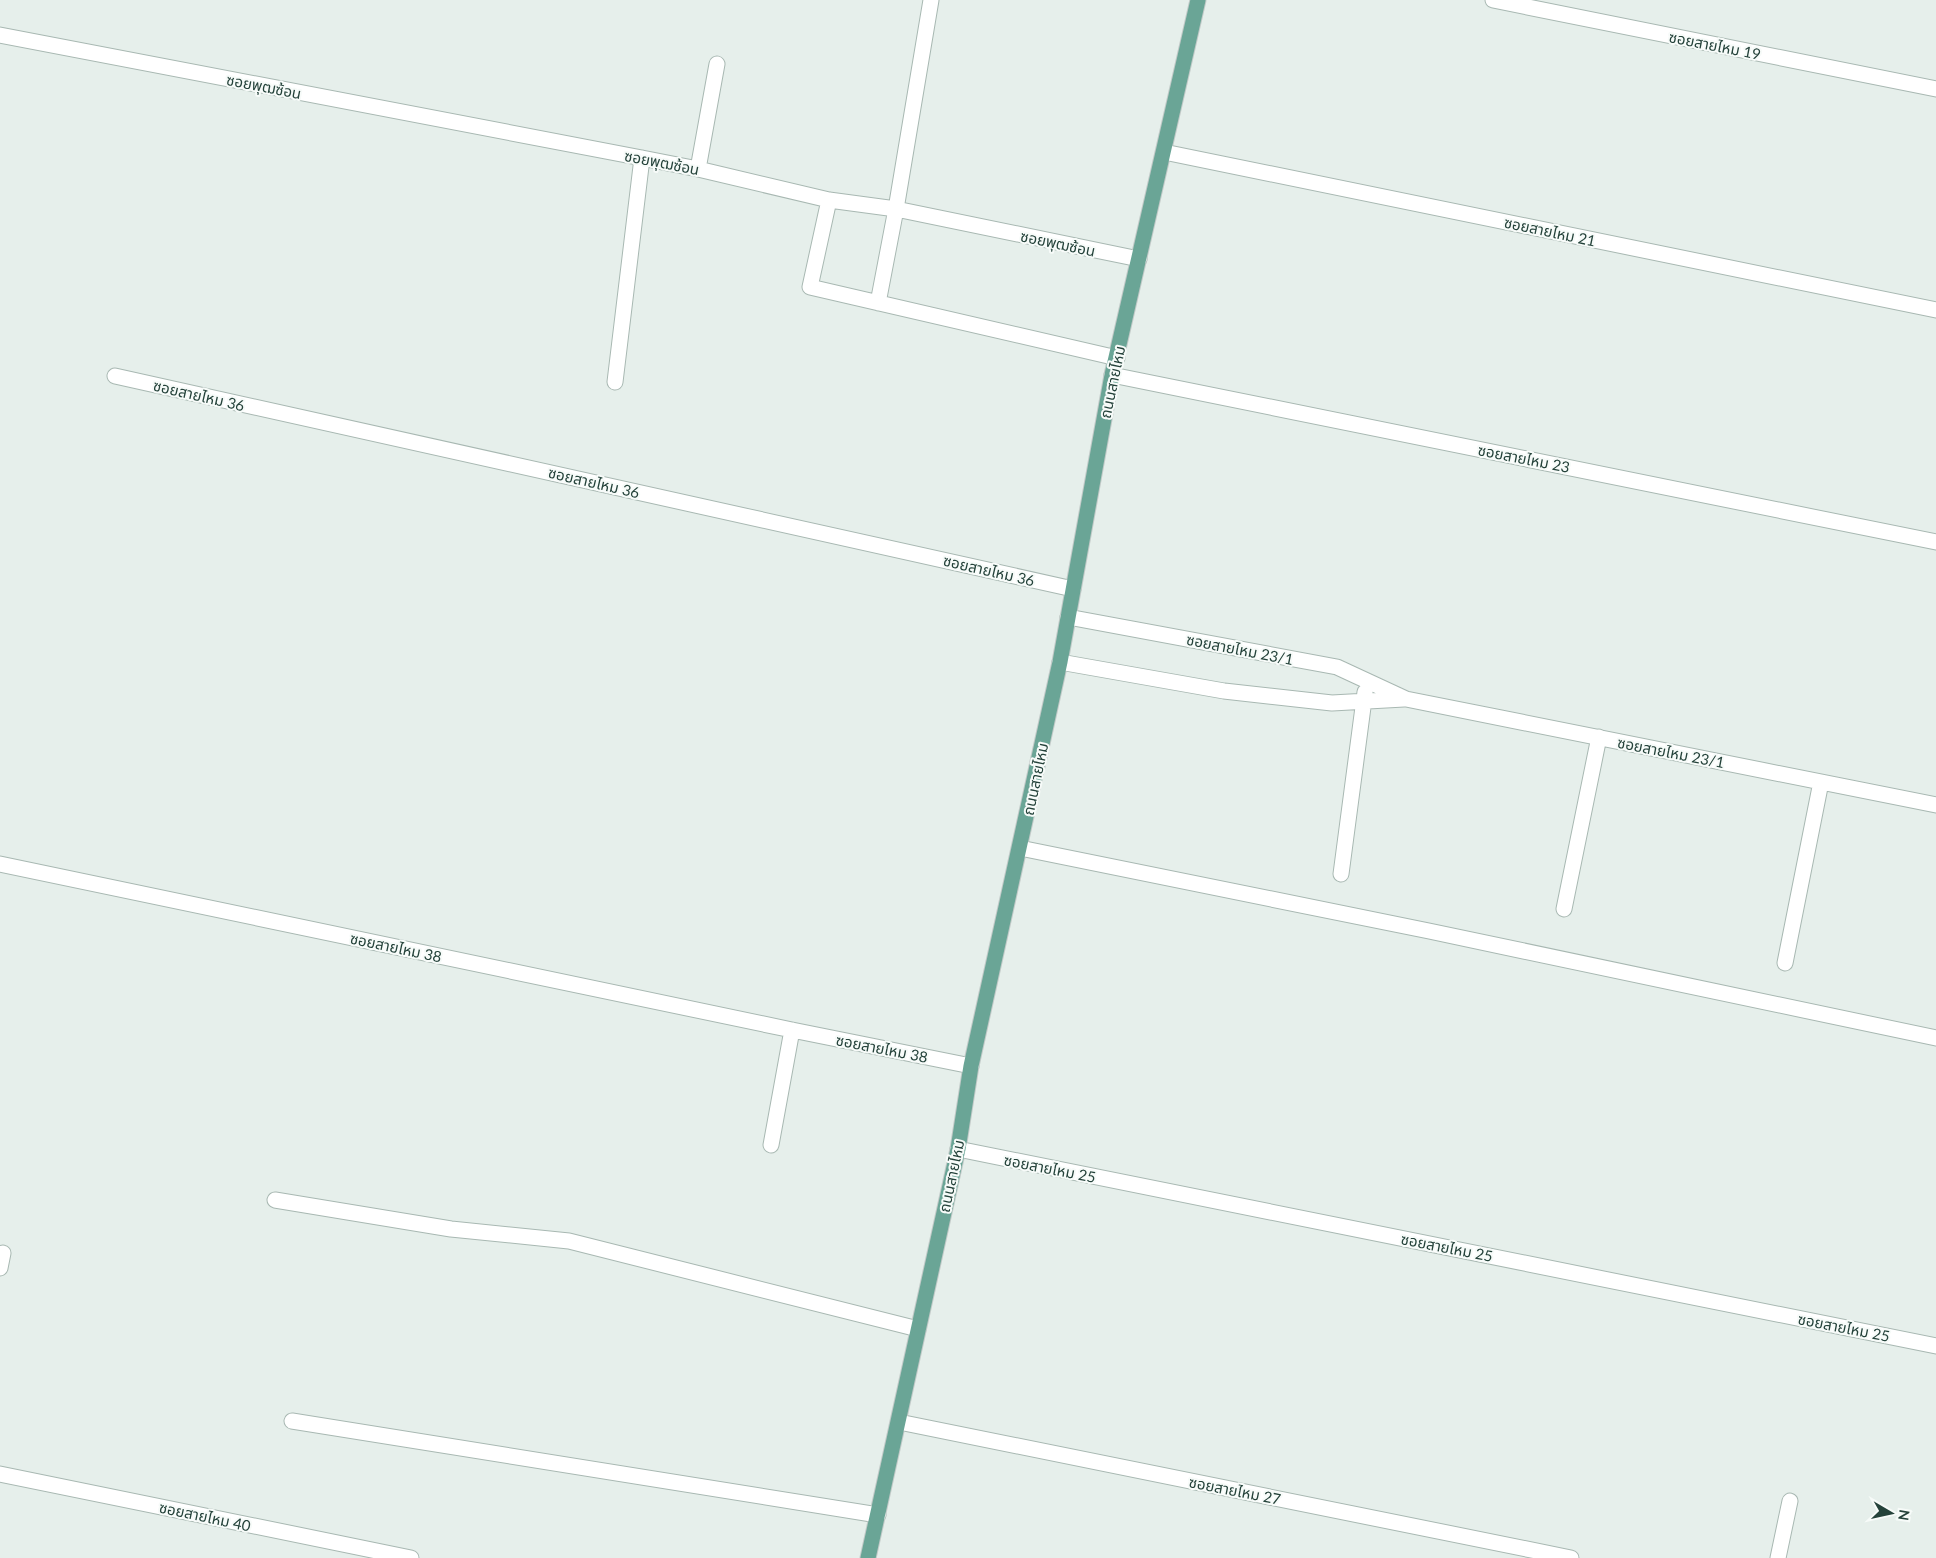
<svg xmlns="http://www.w3.org/2000/svg" width="1936" height="1558" font-family="Lato,'Noto Sans Thai',sans-serif">
	<style>
		.lines { fill: none; stroke-linecap: round; stroke-linejoin: round }
		.minor-casing { stroke: #a8b8b2; stroke-width: 17 }
		.major-casing { stroke: #c2cac8; stroke-width: 17 }
		.minor { stroke: #fff; stroke-width: 15 }
		.major { stroke: #6aa596; stroke-width: 15 }
		.labels { text-anchor: middle; dominant-baseline: central; stroke-width: 4; stroke-linejoin: round; paint-order: stroke }
		.street-label { font-size: 15px; fill: #24423a; stroke: #f7fbf9 }
	</style>
	<rect width="100%" height="100%" fill="#e6efeb"/>
	<g class="lines">
		<g class="minor-casing">
			<path id="minor" d="M1493,0L1936,89
				M0,35L642,158L698,169L829,200L896,209L1139,259
				M1164,152L1936,310
				M698,169L717,64
				M829,200L810,287L1117,358
				M878,303L896,209L931,0
				M1112,375L1936,542
				M115,376L1073,589
				M615,382L642,158
				M1068,617L1337,667L1406,699L1936,805
				M1060,662L1224,691L1332,703L1404,699
				M1020,848L1429,931L1936,1038
				M0,864L792,1030L971,1066
				M1341,874L1365,692
				M1564,909L1599,737
				M1785,963L1821,782
				M771,1145L792,1030
				M958,1149L1936,1346
				M275,1200L451,1229L569,1241L918,1329
				M0,1268L3,1253
				M292,1421L878,1515
				M899,1422L1571,1558
				M0,1474L411,1558
				M1778,1558L1790,1501"/>
		</g>
		<g class="major-casing">
			<path id="major" d="M868,1558L958,1149L971,1066L1060,662L1112,375L1198,0"/>
		</g>
		<use href="#minor" class="minor"/>
		<use href="#major" class="major"/>
	</g>
	<g class="labels">
		<g class="street-label">
			<text transform="translate(1715 45) rotate(11)">ซอยสายไหม 19</text>
			<text transform="translate(264 86) rotate(11)">ซอยพุฒซ้อน</text>
			<text transform="translate(662 162) rotate(11)">ซอยพุฒซ้อน</text>
			<text transform="translate(1550 231) rotate(12)">ซอยสายไหม 21</text>
			<text transform="translate(1058 243) rotate(12)">ซอยพุฒซ้อน</text>
			<text transform="translate(1112 382) rotate(-78)">ถนนสายไหม</text>
			<text transform="translate(199 395) rotate(13)">ซอยสายไหม 36</text>
			<text transform="translate(1524 458) rotate(11)">ซอยสายไหม 23</text>
			<text transform="translate(594 482) rotate(13)">ซอยสายไหม 36</text>
			<text transform="translate(989 570) rotate(13)">ซอยสายไหม 36</text>
			<text transform="translate(1240 649) rotate(11)">ซอยสายไหม 23/1</text>
			<text transform="translate(1671 752) rotate(11)">ซอยสายไหม 23/1</text>
			<text transform="translate(1035 779) rotate(-78)">ถนนสายไหม</text>
			<text transform="translate(396 947) rotate(12)">ซอยสายไหม 38</text>
			<text transform="translate(882 1048) rotate(11)">ซอยสายไหม 38</text>
			<text transform="translate(1050 1168) rotate(11)">ซอยสายไหม 25</text>
			<text transform="translate(951 1176) rotate(-78)">ถนนสายไหม</text>
			<text transform="translate(1447 1247) rotate(11)">ซอยสายไหม 25</text>
			<text transform="translate(1844 1327) rotate(11)">ซอยสายไหม 25</text>
			<text transform="translate(1235 1490) rotate(11)">ซอยสายไหม 27</text>
			<text transform="translate(205 1516) rotate(12)">ซอยสายไหม 40</text>
		</g>
	</g>
	<g transform="translate(1891 1513) rotate(99)" stroke="#f7fbf9" stroke-width="4" paint-order="stroke">
	<path d="M0-4L9 19L0 12L-9 19Z" fill="#24423a"/>
	<text y="-8" font-size="14" font-weight="bold" text-anchor="middle" fill="#24423a">N</text>
	</g>
</svg>
